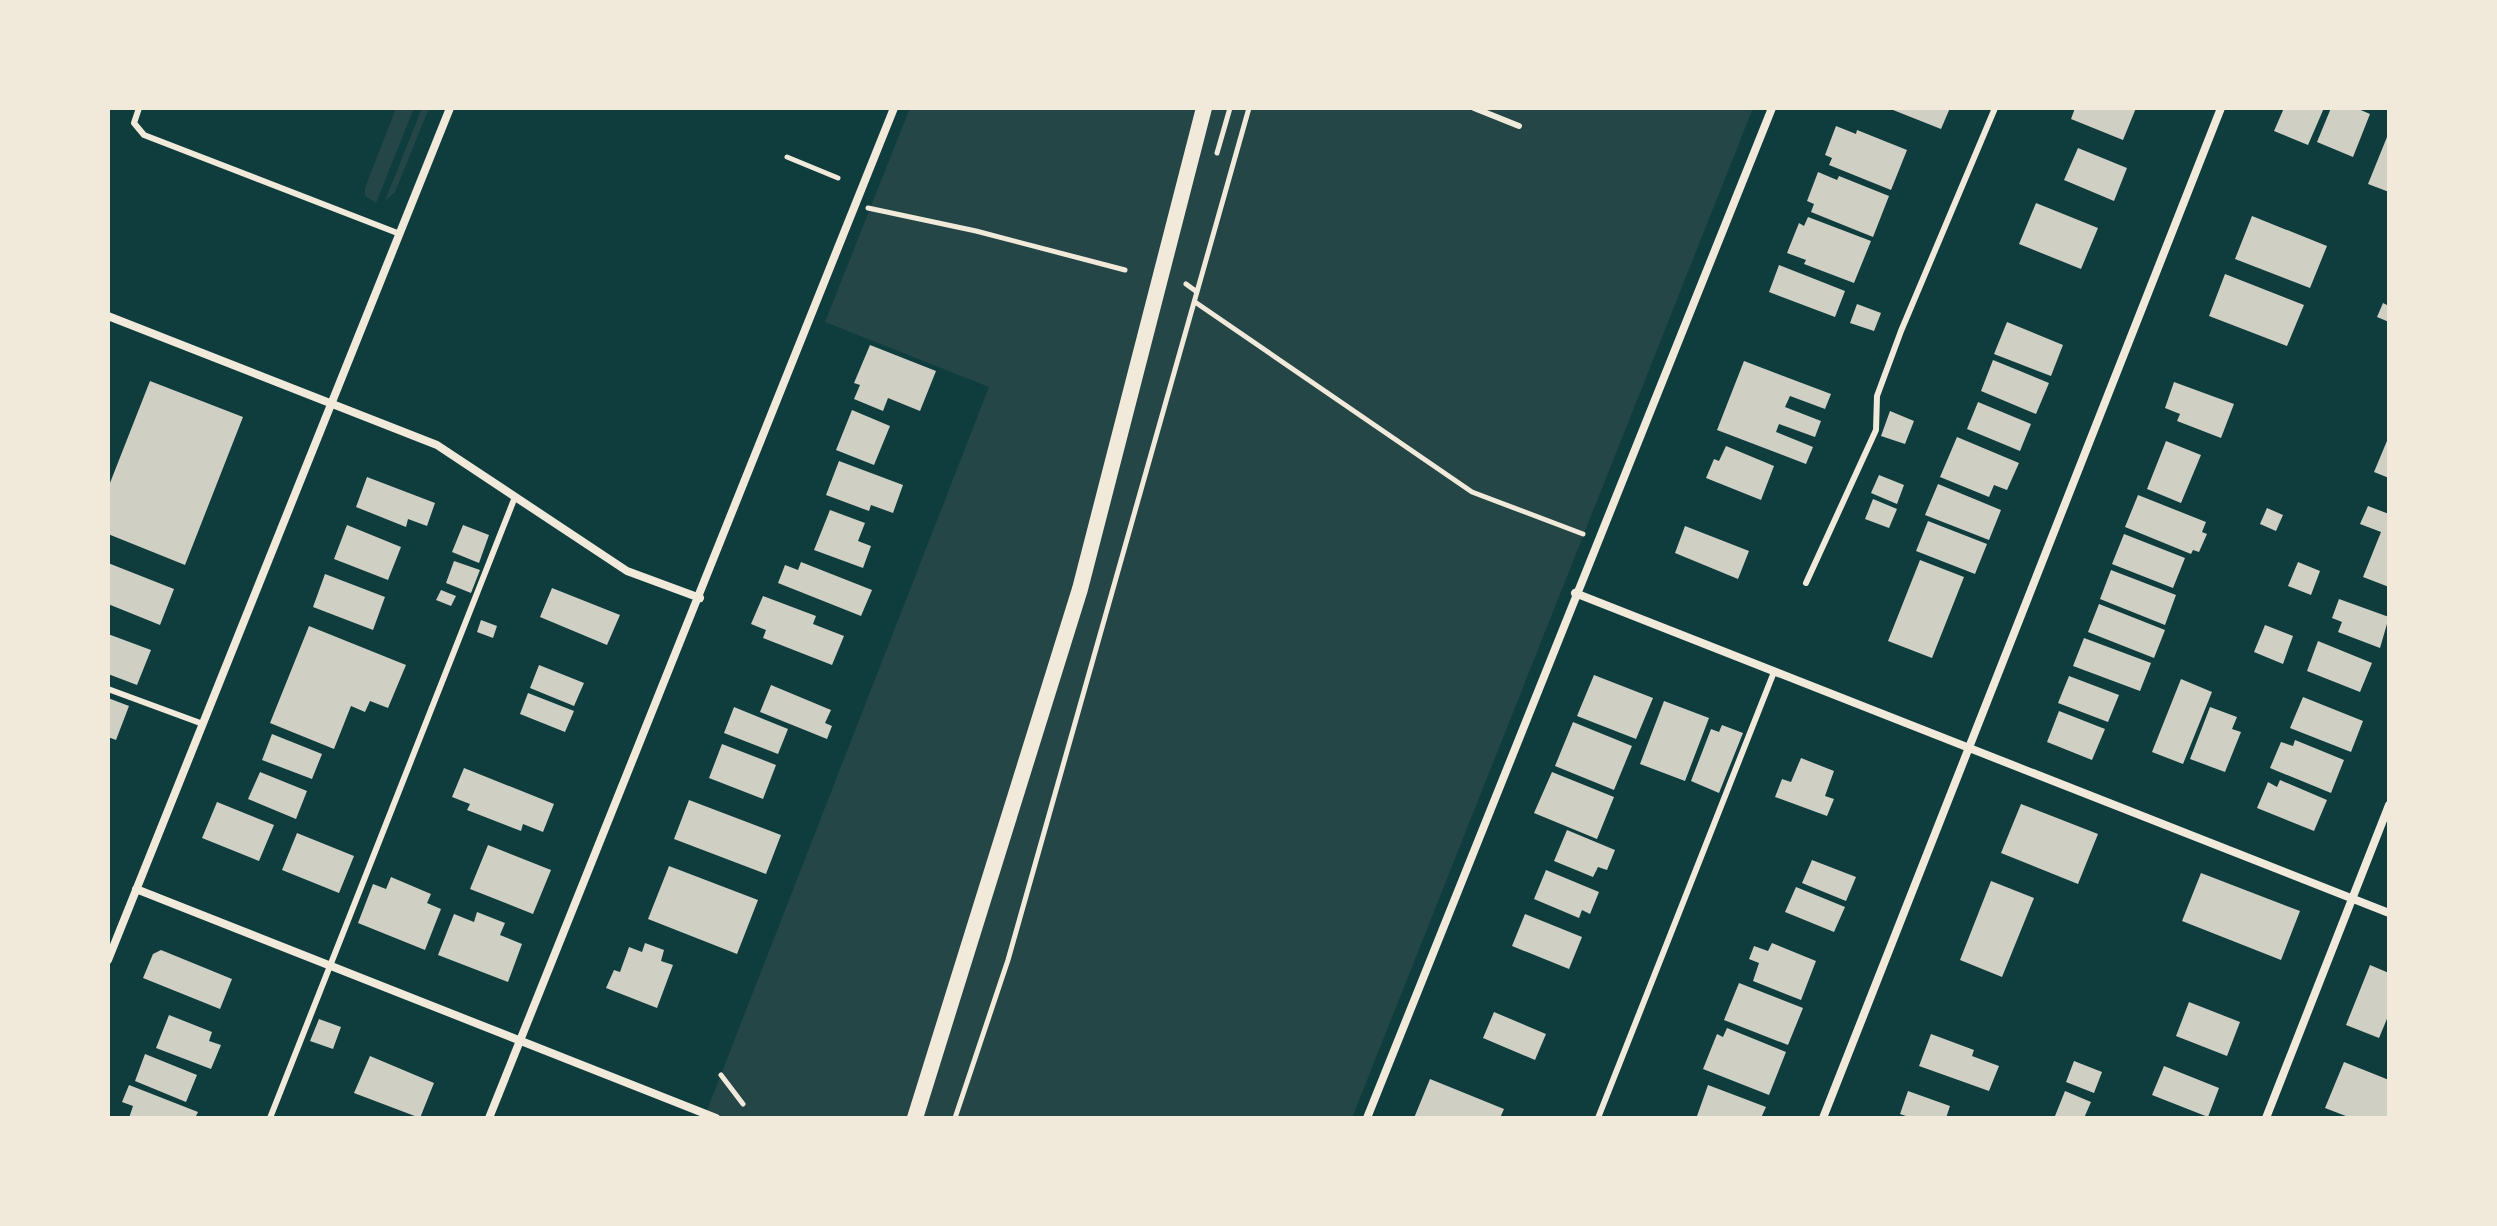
<svg xmlns="http://www.w3.org/2000/svg" width="2497" height="1226" font-family="Poppins,sans-serif">
	<style>
		.green { fill: #244646 }
		.building { fill: #cfcfc3 }
		.lines { fill: none; stroke-linecap: round; stroke-linejoin: round }
		.path { stroke: #f1e9da; stroke-width: 5 }
		.service { stroke: #f1e9da; stroke-width: 6 }
		.minor { stroke: #f1e9da; stroke-width: 8 }
		.secondary { stroke: #f1e9da; stroke-width: 16 }
	</style>
	<rect width="100%" height="100%" fill="#0f3d3e"/>
	<path class="green" d="M396,108H414L376,203L365,196V188Z
		M422,108H429L395,192L385,201Z
		M910,108H1753L1352,1118H704L989,387L825,322Z"/>
	<path class="building" d="M1888,108H1950L1941,129Z
		M2075,108H2136L2123,140L2071,119Z
		M2284,108H2324L2308,145L2274,131Z
		M2331,108H2356L2370,114L2353,157L2317,142Z
		M1836,126L1856,134L1857,130L1907,150L1891,190L1829,165L1832,158L1825,155Z
		M2389,132V192L2368,184Z
		M2078,148L2127,168L2114,201L2064,180Z
		M1818,172L1837,180L1839,176L1889,196L1873,237L1811,212L1814,204L1807,201Z
		M2036,203L2098,228L2081,269L2019,244Z
		M2252,216L2327,246L2310,288L2235,259Z
		M1808,217L1871,241L1854,283L1804,264L1806,260L1787,253L1799,223L1804,226Z
		M1779,265L1845,291L1835,317L1769,292Z
		M2225,274L2304,305L2287,346L2209,316Z
		M2383,303L2389,306V322L2377,317Z
		M1857,304L1881,313L1874,331L1850,323Z
		M2007,322L2063,345L2051,376L1994,354Z
		M870,345L936,371L920,411L888,398L883,411L854,399L860,385L854,383Z
		M1993,360L2049,383L2036,414L1981,391Z
		M1744,361L1831,394L1825,409L1790,396L1785,407L1821,421L1815,437L1779,424L1776,432L1813,447L1806,464L1717,430Z
		M150,381L243,417L185,565L108,534V488Z
		M2174,382L2234,404L2221,438L2177,421L2180,414L2165,408Z
		M1978,402L2031,424L2020,451L1967,429Z
		M852,410L890,426L874,465L836,450Z
		M1890,411L1914,421L1905,444L1881,436Z
		M2389,436V478L2374,472Z
		M1957,437L2019,463L2007,490L1994,485L1989,497L1940,477Z
		M2166,441L2201,455L2181,503L2147,489Z
		M1726,446L1774,466L1761,500L1706,478L1714,459L1719,461Z
		M839,461L903,485L893,513L871,505L869,511L826,495Z
		M1879,475L1904,485L1897,504L1871,493Z
		M367,477L435,503L427,526L408,519L406,527L356,507Z
		M1938,484L2001,510L1989,540L1925,515Z
		M2138,495L2206,522L2202,532L2207,534L2199,552L2193,550L2191,554L2125,527Z
		M1873,499L1897,509L1889,528L1865,519Z
		M2368,506L2389,514V587L2363,577L2381,532L2360,524Z
		M2267,508L2283,515L2276,531L2260,524Z
		M830,510L865,523L858,541L871,546L863,568L814,550Z
		M1928,521L1987,544L1975,574L1916,551Z
		M347,525L401,547L388,580L334,559Z
		M463,525L489,535L479,563L452,552Z
		M1685,526L1749,551L1738,579L1675,553Z
		M2124,534L2185,558L2173,588L2112,564Z
		M1920,560L1964,577L1932,658L1888,641Z
		M454,561L480,570L471,593L446,583Z
		M801,562L872,590L861,616L778,583L785,565L798,570Z
		M2298,562L2320,571L2311,595L2288,586Z
		M108,563L174,589L160,625L108,604Z
		M2111,570L2176,595L2165,625L2100,599Z
		M325,574L385,597L373,630L313,607Z
		M552,588L620,615L607,645L540,617Z
		M441,590L456,596L451,606L436,600Z
		M763,596L816,616L813,624L844,636L832,665L763,638L766,630L751,624Z
		M2339,599L2389,617L2380,648L2338,632L2342,622L2332,618Z
		M2099,604L2165,630L2154,658L2088,632Z
		M481,620L497,626L493,638L477,632Z
		M2265,625L2293,636L2283,664L2254,652Z
		M309,626L406,665L388,708L370,701L365,712L351,706L334,749L270,723Z
		M108,634L151,650L137,685L108,674Z
		M2084,638L2151,663L2140,691L2073,666Z
		M2318,641L2372,663L2360,692L2307,671Z
		M539,665L584,683L574,706L530,688Z
		M1594,675L1653,698L1636,739L1577,716Z
		M2069,676L2119,695L2108,722L2058,703Z
		M2181,679L2212,692L2183,764L2152,752Z
		M771,685L831,710L825,723L832,726L827,739L760,712Z
		M528,693L574,711L565,732L520,714Z
		M2303,697L2363,721L2351,752L2290,728Z
		M108,698L129,706L116,740L108,737Z
		M1664,701L1709,718L1685,781L1640,764Z
		M734,707L788,729L778,754L724,733Z
		M2210,707L2237,717L2232,729L2241,732L2225,772L2190,759Z
		M2059,711L2105,729L2092,760L2047,742Z
		M1573,722L1632,746L1614,790L1555,766Z
		M1722,725L1743,733L1719,793L1691,781L1711,729L1719,732Z
		M272,734L322,754L312,779L262,760Z
		M2295,740L2344,760L2331,793L2270,768L2281,742L2293,746Z
		M722,744L776,765L763,799L709,778Z
		M1801,758L1834,771L1825,796L1834,799L1827,816L1775,797L1782,779L1791,782Z
		M464,768L554,804L543,832L523,824L521,831L467,810L470,804L452,797Z
		M260,772L307,791L296,819L248,799Z
		M1552,772L1614,797L1597,839L1534,813Z
		M2280,780L2327,800L2314,831L2257,808L2268,782L2277,787Z
		M689,800L781,835L766,874L674,839Z
		M217,802L274,825L259,861L202,838Z
		M2021,804L2098,834L2078,884L2001,853Z
		M1567,830L1615,850L1607,870L1598,867L1593,877L1554,861Z
		M297,833L354,856L339,893L282,870Z
		M488,845L551,870L533,914L470,889Z
		M1812,860L1856,877L1846,901L1802,883Z
		M669,866L758,900L737,954L648,919Z
		M1546,870L1599,892L1590,914L1582,910L1579,918L1534,899Z
		M2201,873L2300,911L2281,960L2182,921Z
		M391,877L431,894L427,903L441,909L425,950L358,923L373,884L386,889Z
		M1991,881L2034,898L2002,977L1960,960Z
		M1796,887L1845,907L1834,932L1785,912Z
		M477,912L505,923L500,935L522,944L508,982L438,955L454,914L474,922Z
		M1525,914L1582,937L1569,969L1512,946Z
		M645,943L664,950L661,961L673,965L657,1008L606,988L614,970L620,972L629,947L642,952Z
		M1772,943L1816,961L1801,1000L1753,981L1759,963L1749,959L1754,946L1768,951Z
		M161,950L232,979L220,1009L143,978L153,954Z
		M2370,965L2389,973V1014L2379,1038L2346,1025Z
		M1739,983L1803,1008L1788,1045L1724,1020Z
		M2189,1002L2240,1022L2227,1056L2176,1036Z
		M1494,1012L1546,1034L1535,1060L1483,1038Z
		M169,1015L212,1032L209,1041L221,1045L211,1069L156,1048Z
		M319,1019L341,1027L333,1049L310,1041Z
		M1727,1028L1786,1052L1769,1095L1703,1069L1717,1034L1723,1037Z
		M1931,1034L1974,1050L1972,1056L1999,1066L1989,1091L1919,1066Z
		M145,1054L197,1075L186,1102L135,1081Z
		M370,1056L434,1083L420,1118L354,1093Z
		M2074,1061L2102,1072L2094,1093L2066,1082Z
		M2344,1062L2389,1080V1118H2351L2325,1108Z
		M2164,1066L2219,1088L2208,1117L2152,1095Z
		M1430,1079L1504,1109L1500,1118H1414Z
		M129,1085L198,1112L195,1118H129L133,1106L122,1102Z
		M1708,1085L1766,1107L1761,1118L1697,1116Z
		M1908,1091L1950,1106L1946,1118H1912L1900,1114Z
		M2065,1091L2091,1102L2084,1118L2055,1116Z"/>
	<g class="lines">
		<path class="path" d="M1217,153L1230,108
			M787,157L838,178
			M868,208L976,231L1125,270
			M1186,284L1197,292
			M1195,302L1472,492L1583,534
			M721,1075L743,1104
			M955,1118L1008,960L1249,108"/>
		<path class="service" d="M139,108L134,123L144,135L400,234
			M1474,108L1519,126
			M1806,583L1876,430L1877,396L1901,331L1995,108
			M108,689L203,724
			M270,1118L515,497
			M1598,1118L1774,672"/>
		<path class="minor" d="M108,316L437,445L627,571L700,598
			M1575,593L2389,913
			M136,889L716,1118
			M108,960L450,108
			M489,1118L894,108
			M1367,1118L1772,108
			M1823,1118L2221,108
			M2266,1118L2389,805"/>
		<path class="secondary" d="M915,1118L1080,589L1204,108"/>
	</g>
	<rect width="2497" height="1226" fill="none" stroke="#f1e9da" stroke-width="220"/>
</svg>
